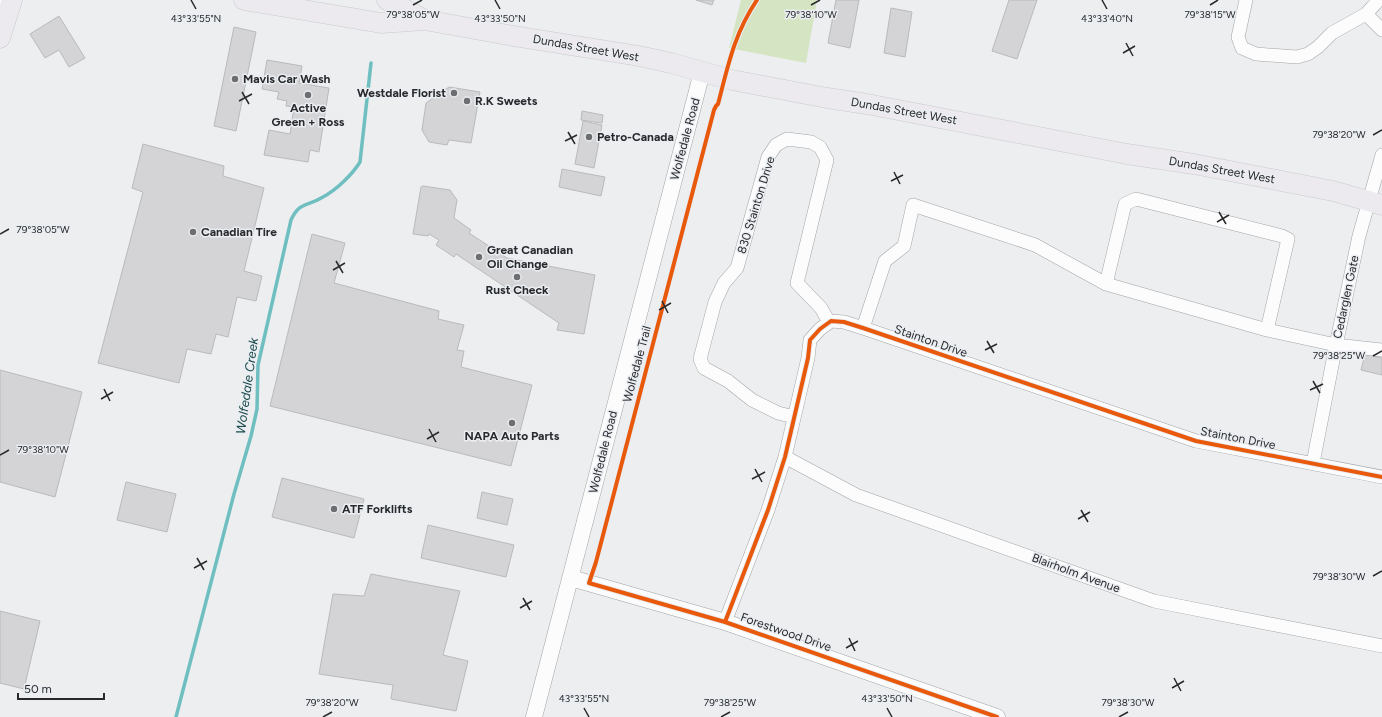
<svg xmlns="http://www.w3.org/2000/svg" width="1382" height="717" font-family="Figtree,sans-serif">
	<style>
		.green { fill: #d5e5c3 }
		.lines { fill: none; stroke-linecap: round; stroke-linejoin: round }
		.stream { stroke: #6fbec0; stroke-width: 3.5 }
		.building { fill: #d4d4d6; stroke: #b9babb }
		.minor-casing { stroke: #a2a4a6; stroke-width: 14 }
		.tertiary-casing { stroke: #a2a4a6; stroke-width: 17 }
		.secondary-casing { stroke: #a2a4a6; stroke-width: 19 }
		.primary-casing { stroke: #c9cacb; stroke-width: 21 }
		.minor { stroke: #fcfcfd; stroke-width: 13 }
		.tertiary { stroke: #fcfcfd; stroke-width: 16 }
		.secondary { stroke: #fcfcfd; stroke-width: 18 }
		.primary { stroke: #eceaef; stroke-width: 20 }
		.cycleway-casing { stroke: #eaedf2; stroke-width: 6 }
		.cycleway { stroke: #e8590c; stroke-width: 4 }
		.ticks { fill: none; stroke: #28292b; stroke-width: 1.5 }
		.poi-dot { fill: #6d6e70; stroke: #eaedf2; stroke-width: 1.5 }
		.labels { text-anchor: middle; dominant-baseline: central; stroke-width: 3; stroke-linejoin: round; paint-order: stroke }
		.street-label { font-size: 12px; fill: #28292b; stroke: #eaedf2 }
		.poi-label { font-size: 12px; font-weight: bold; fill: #28292b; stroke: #eaedf2; text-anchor: start }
		.water-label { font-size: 13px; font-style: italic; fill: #1a4a4b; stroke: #eaedf2 }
		.ticks-label { font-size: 10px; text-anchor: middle; fill: #28292b; stroke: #eaedf2; stroke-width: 3; stroke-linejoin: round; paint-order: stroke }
	</style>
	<rect width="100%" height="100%" fill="#eceef0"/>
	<path class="green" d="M741,0H817L806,63L729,48Z"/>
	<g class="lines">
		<path class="stream" d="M176,717L234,494L251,436L257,409L258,365L291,220C300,201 307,207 323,197C336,190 352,175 360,162L371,63"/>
	</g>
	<path class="building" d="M696,0H714L712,5Z
		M836,0H859L850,48L828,43Z
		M1009,0H1037L1017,59L992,51Z
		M891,8L912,12L905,57L884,53Z
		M59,16L85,58L69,67L59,50L45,58L30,34Z
		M234,27L256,32L236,131L214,126Z
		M267,60L302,66L299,83L329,88L319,152L310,150L308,162L264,155L269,130L290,134L294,107L286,106L287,101L277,99L279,92L262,89Z
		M449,87L480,92L471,143L449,140L447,145L429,142L422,130L426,103Z
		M582,111L603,115L602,123L581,120Z
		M583,121L602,125L594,168L575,164Z
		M143,144L224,166L223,176L264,188L244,271L262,276L256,301L237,297L228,337L216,334L211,354L187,349L179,383L98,363L143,192L132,188Z
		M562,169L605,177L601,196L559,187Z
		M423,186L450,190L457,200L454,218L471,230L469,233L507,258L595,275L584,334L557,330L559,323L456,254L454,257L436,245L439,240L429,234L428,236L413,234L421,187Z
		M312,234L345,243L334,283L439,311L438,319L464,325L457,350L464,351L461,367L532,385L511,466L270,406Z
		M1365,354L1382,358V375L1361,370Z
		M0,370L82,392L55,497L0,482Z
		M282,478L364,499L354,538L272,517Z
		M126,482L176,494L167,532L117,520Z
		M482,492L513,499L507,525L477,518Z
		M428,525L514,545L506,577L421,558Z
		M371,574L460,591L443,655L468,661L456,711L391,699L393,685L319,674L333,594L364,596Z
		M0,611L40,621L24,689L0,683Z"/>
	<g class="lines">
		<g class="minor-casing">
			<path id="minor" d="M1246,0L1238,37L1242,48L1256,54L1297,57L1308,54L1318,47L1332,33L1366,14L1376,3V0
				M1366,14L1382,30
				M1106,284L1125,204L1136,199L1282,236L1288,239L1267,330
				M863,328L885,261L904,246L913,205L1035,245L1106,284L1267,330L1336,345L1382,350
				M794,417L778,413L752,400L728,381L704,368L700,359L715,302L724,283L737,268L768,157L776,145L787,139L811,142L820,147L827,160L797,283L821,308L829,322
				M785,457L856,495L1154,601L1382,646
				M1313,463L1336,345L1359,236L1382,155
				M725,622L768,510L785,457L808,358L810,340L820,329L831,321L844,322L863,328L1196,441L1382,477"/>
		</g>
		<g class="tertiary-casing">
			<path id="tertiary" d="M571,578L725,622L997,717
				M534,717L702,72"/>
		</g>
		<g class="secondary-casing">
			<path id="secondary" d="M0,3L1,0"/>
		</g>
		<g class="primary-casing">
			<path id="primary" d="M244,0L381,23L425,20L508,35L639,56L671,63L732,80L827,98L867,104L1127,154L1194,164L1333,191L1382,205
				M387,0L425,20
				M0,38L12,0"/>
		</g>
		<use href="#minor" class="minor"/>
		<use href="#tertiary" class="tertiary"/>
		<use href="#secondary" class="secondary"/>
		<use href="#primary" class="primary"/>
		<g class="cycleway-casing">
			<path id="cycleway" d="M757,0C734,34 728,66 718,104L716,106L714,110L596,562L589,583L725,622L997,717
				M725,622L768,510L785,457L808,358L810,340L820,329L831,321L844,322L863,328L1196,441L1382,477"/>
		</g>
		<use href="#cycleway" class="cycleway"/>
	</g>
	<path class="ticks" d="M191,0L196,9M495,0L500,9M1102,0L1107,9M413,5L422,0M811,5L820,0M1210,5L1218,0M1126,43L1133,56M1123,53L1135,46M242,92L249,104M239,101L252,94M568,132L575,144M1373,135L1382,130M565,141L577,135M894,172L900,184M891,181L903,175M1219,212L1226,224M1217,222L1229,215M0,234L9,229M336,261L343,273M333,270L345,263M662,301L668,313M659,310L671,303M987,341L994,353M985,350L997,344M1373,356L1382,351M1313,381L1320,393M104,389L110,401M1310,390L1323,384M101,399L113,392M429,429L436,442M427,439L439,432M0,455L9,450M755,469L762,482M752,479L765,472M1081,510L1088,522M1078,519L1090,512M197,558L204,570M194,568L207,561M1373,576L1382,571M523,598L530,610M520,608L532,601M849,638L855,651M846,648L858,641M1174,678L1181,691M1172,688L1184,681M584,708L589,717M887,708L892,717M323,717L332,712M721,717L730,712M1119,717L1128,712"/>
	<g class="poi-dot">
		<circle cx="235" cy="79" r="4"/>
		<circle cx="454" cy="93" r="4"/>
		<circle cx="308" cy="95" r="4"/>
		<circle cx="467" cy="101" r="4"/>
		<circle cx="589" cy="137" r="4"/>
		<circle cx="193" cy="232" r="4"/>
		<circle cx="479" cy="257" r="4"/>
		<circle cx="517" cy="277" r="4"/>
		<circle cx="512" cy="423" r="4"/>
		<circle cx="334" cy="509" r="4"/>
	</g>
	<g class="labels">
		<g class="street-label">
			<text transform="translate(586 48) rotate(10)">Dundas Street West</text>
			<text transform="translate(904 111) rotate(10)">Dundas Street West</text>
			<text transform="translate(685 139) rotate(-75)">Wolfedale Road</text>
			<text transform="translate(1222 170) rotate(10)">Dundas Street West</text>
			<text transform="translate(756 205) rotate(-73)">830 Stainton Drive</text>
			<text transform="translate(1346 297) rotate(-78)">Cedarglen Gate</text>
			<text transform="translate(931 341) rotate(19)">Stainton Drive</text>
			<text transform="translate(637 364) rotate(-75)">Wolfedale Trail</text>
			<text transform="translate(1238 438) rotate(11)">Stainton Drive</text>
			<text transform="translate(603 452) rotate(-76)">Wolfedale Road</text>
			<text transform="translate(1076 573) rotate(20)">Blairholm Avenue</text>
			<text transform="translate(786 632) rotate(19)">Forestwood Drive</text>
		</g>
		<g class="poi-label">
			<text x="243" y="79">Mavis Car Wash</text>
			<text x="446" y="93" text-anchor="end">Westdale Florist</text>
			<text x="475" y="101">R.K Sweets</text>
			<text x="308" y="108" text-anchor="middle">Active<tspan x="308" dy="14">Green + Ross</tspan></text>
			<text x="597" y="137">Petro-Canada</text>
			<text x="201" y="232">Canadian Tire</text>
			<text x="487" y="250">Great Canadian<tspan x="487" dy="14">Oil Change</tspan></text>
			<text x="517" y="290" text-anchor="middle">Rust Check</text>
			<text x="512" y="436" text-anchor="middle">NAPA Auto Parts</text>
			<text x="342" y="509">ATF Forklifts</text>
		</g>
		<g class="water-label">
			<text transform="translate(247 386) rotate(-82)">Wolfedale Creek</text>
		</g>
	</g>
	<g class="ticks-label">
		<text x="413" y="18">79°38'05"W</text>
		<text x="811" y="18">79°38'10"W</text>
		<text x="1210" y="18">79°38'15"W</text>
		<text x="196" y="22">43°33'55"N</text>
		<text x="500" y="22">43°33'50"N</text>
		<text x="1107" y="22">43°33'40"N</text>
		<text x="1339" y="138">79°38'20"W</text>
		<text x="43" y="233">79°38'05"W</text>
		<text x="1339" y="359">79°38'25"W</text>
		<text x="43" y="453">79°38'10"W</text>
		<text x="1339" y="580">79°38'30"W</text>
		<text x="584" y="702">43°33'55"N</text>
		<text x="887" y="702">43°33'50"N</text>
		<text x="332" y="706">79°38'20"W</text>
		<text x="730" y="706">79°38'25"W</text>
		<text x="1128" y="706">79°38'30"W</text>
	</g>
	<path d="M18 693v6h86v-6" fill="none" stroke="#28292b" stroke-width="2"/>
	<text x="24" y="693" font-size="12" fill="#28292b" stroke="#eaedf2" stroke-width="3" paint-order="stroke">50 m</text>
</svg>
